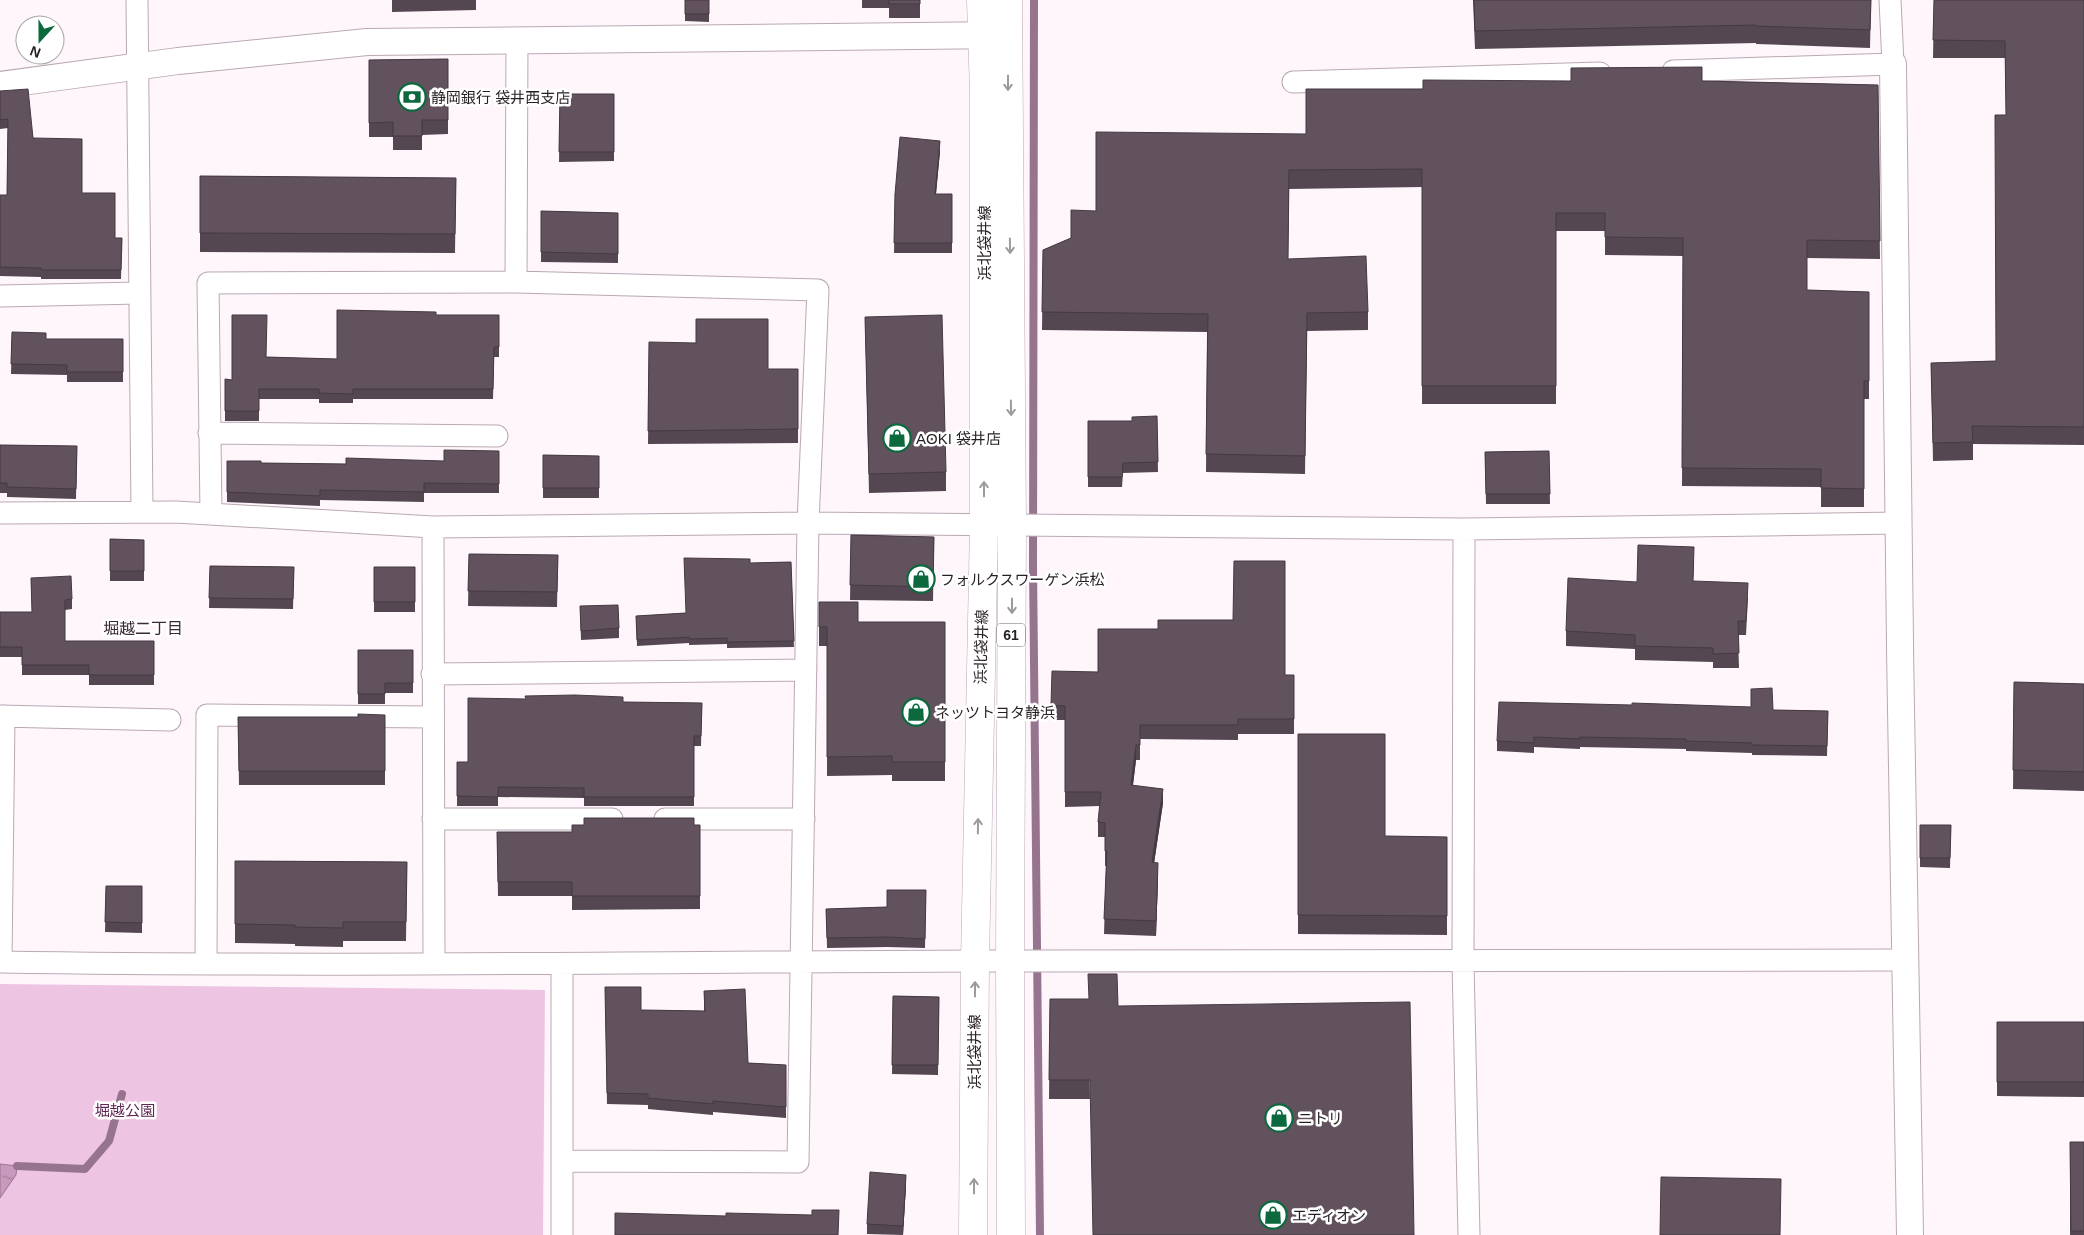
<svg xmlns="http://www.w3.org/2000/svg" width="2084" height="1235" font-family="Arial,'Noto Sans JP',sans-serif">
	<style>
		.park { fill: #eec4e3 }
		.water { fill: url(#water-ripples); stroke: #97748e }
		.lines { fill: none; stroke-linecap: round; stroke-linejoin: round }
		.stream { stroke: #97748e; stroke-width: 8 }
		.minor-casing { stroke: #baa8b5; stroke-width: 23 }
		.tertiary-casing { stroke: #baa8b5; stroke-width: 28 }
		.primary-casing { stroke: #baa8b5; stroke-width: 29 }
		.minor { stroke: #fff; stroke-width: 21 }
		.tertiary { stroke: #fff; stroke-width: 26 }
		.primary { stroke: #fff; stroke-width: 28 }
		.wall { fill: #544751 }
		.shaded-wall { fill: #453942 }
		.building { fill: #62525e; stroke: #453942 }
		.oneway { stroke: #9d9a9c }
		.labels { text-anchor: middle; dominant-baseline: central; stroke-width: 5; stroke-linejoin: round; paint-order: stroke }
		.shield { fill: #fff; stroke: #676266; stroke-width: 1 }
		.shield-label { font-size: 14px; font-weight: bold; fill: #261f24 }
		.poi-label { font-size: 15px; fill: #261f24; stroke: #fff; text-anchor: start }
		.street-label { font-size: 15px; fill: #261f24; stroke: #fff }
		.park-label { font-size: 15px; fill: #5e2653; stroke: #fff }
		.neighbourhood-label { font-size: 16px; fill: #392a35; stroke: #fff }
	</style>
	<defs>
		<pattern id="water-ripples" width="26" height="14" patternUnits="userSpaceOnUse" patternTransform="scale(1.25)"><rect width="26" height="14" fill="#c899bc"/><path d="M2 4q2-2 4 0t4 0M15 11q2-2 4 0t4 0" fill="none" stroke="#a27c99"/></pattern>
	</defs>
	<rect width="100%" height="100%" fill="#fef6fb"/>
	<path class="park" d="M0,984L545,990L543,1235H0Z"/>
	<path class="water" d="M0,1164L17,1166L16,1175L0,1198Z"/>
	<g class="lines">
		<path class="stream" d="M1034,0L1033,566L1040,1235
			M17,1166L85,1169L109,1141L122,1094"/>
		<g class="minor-casing">
			<path id="minor" d="M137,0L142,512
				M1673,71L1893,64L1890,0
				M1293,82L1600,73
				M516,282L517,39
				M0,296L139,293
				M209,433L497,436
				M0,513L176,512L433,527L808,523L1464,529L1899,523
				M211,513L208,283L516,282L818,290L808,523L798,1162L562,1161
				M433,527L434,962
				M1464,529L1463,962L1469,1235
				M432,674L806,670
				M0,716L170,720
				M433,819H612
				M665,819H804
				M0,962C326,967 651,962 977,961C1286,960 1596,963 1906,960
				M1,962L4,716
				M206,964L207,715L432,717
				M562,1235V964"/>
		</g>
		<g class="tertiary-casing">
			<path id="tertiary" d="M1893,64C1895,454 1904,845 1910,1235
				M0,85L178,61L367,42L1004,35"/>
		</g>
		<g class="primary-casing">
			<path id="primary" d="M1008,0L1012,525L1010,961L1011,1235
				M973,1235L975,961L984,525V91L981,0"/>
		</g>
		<use href="#minor" class="minor"/>
		<use href="#tertiary" class="tertiary"/>
		<use href="#primary" class="primary"/>
	</g>
	<path class="wall" d="M392,0H476V10L392,12Z
		M685,0H709V22L685,21Z
		M862,0H920V18H889V8H862Z
		M1473,0H1871L1870,48L1756,44V43L1475,49Z
		M1934,0H2084V445L1973,444V460L1933,461L1931,363L1996,361L2006,115L2005,58H1933Z
		M448,59V134L422,135V150H393V137H369V60Z
		M1702,81L1878,85L1880,259L1807,258V290L1869,292V399H1864V507H1821V487L1682,486L1683,256L1605,255V231H1556V404H1422V187L1289,189L1288,259L1368,312V330L1307,331L1305,474L1206,472L1207,332L1042,330L1043,250L1071,238L1096,211L1306,134L1423,89Z
		M0,91L33,138L82,193L115,238H122L121,279H41V277L0,276V195H7L8,128L0,129Z
		M560,94H614V161L559,162Z
		M940,151L936,194H952V253H894L895,194Z
		M200,176L456,178L455,253L200,252Z
		M541,211L618,213V263L541,262Z
		M436,315H499V357H494L493,399H353V403H319V399H259V421H225V379L232,380L266,357L337,359Z
		M865,317L946,472V491L869,493Z
		M12,332L46,339H123V382H67V375L11,374Z
		M649,342L768,369H798V443L648,444Z
		M1157,416L1158,472L1123,473L1122,487H1088V421H1132Z
		M0,445L77,446L76,499L7,497V493H0Z
		M499,451V493H424V502L320,500V506L227,502V461L261,463L346,464L444,461Z
		M1549,451L1550,504H1486L1485,452Z
		M543,455L599,456V498H543Z
		M851,535L934,537L933,601L850,600Z
		M110,539L144,540V581H110Z
		M469,554L558,555L557,607L468,606Z
		M1694,561L1693,581L1748,597L1746,635H1738L1739,668H1713V662L1635,660V649L1566,646V631L1637,582Z
		M791,562L794,647L727,648V644L689,645V643L637,646L636,616L686,613L750,563Z
		M210,566L294,567L293,609L209,608Z
		M374,567H415V612H374Z
		M31,578L72,599V609L65,610V641H154V685H89V675H22V657H0V612H32Z
		M819,602L858,622H945V781H892V775L827,776V646H819Z
		M580,606L619,628V638L581,640Z
		M358,650H413V693H385V704H358Z
		M1098,672L1294,675V734H1238V740L1140,739V760H1136L1133,785L1163,803L1154,863L1158,877L1156,936L1104,934L1106,866H1105V837H1098V822L1100,806L1065,807V720H1051V705Z
		M2014,682L2084,684V791L2013,789Z
		M526,699L623,702L702,703L701,746H694V806H584V798L498,797V806H457V762H468Z
		M1773,710L1828,711L1827,756L1752,755V753L1686,751V749L1580,747V749L1534,747V753L1497,751V741Z
		M385,715V785H239L238,717H358Z
		M1298,734L1385,836L1447,837V935L1298,934Z
		M694,825H700V909L572,910V896H498L497,832H572Z
		M1920,825H1951L1950,868L1920,867Z
		M235,861L407,862L406,941H343V947L295,946V944L235,943Z
		M106,886H142V933L105,932Z
		M926,890L925,948L887,947L827,948L826,909L887,907Z
		M605,987L641,1010L704,1011V991L748,1063L786,1065V1118L713,1112V1115L648,1109V1105L607,1104Z
		M893,996L939,997L938,1075L892,1074Z
		M1050,999H1088L1090,1099H1049Z
		M1997,1022H2084V1097L1997,1096Z
		M2070,1142H2084V1235H2070Z
		M906,1185L903,1235L867,1234V1224Z"/>
	<path class="shaded-wall" d="M940,141V151L935,204V194Z
		M1136,745V760L1131,800V785Z
		M1163,789V803L1152,877V862Z
		M1158,863V877L1156,936V921Z
		M906,1175V1185L903,1235V1226Z"/>
	<path class="building" d="M685,0H709V14H685Z
		M889,0H920V4H889Z
		M1474,0H1871L1870,30L1756,26V25L1475,31Z
		M1934,0H2084V427L1972,426L1973,442L1933,443L1931,363L1996,361L1995,115H2006L2005,41L1933,40Z
		M448,59V120H422V136H393V122L369,123V60Z
		M1702,67V81L1878,85L1880,241L1807,240V290L1869,292V381H1864V489L1821,488V469L1682,468L1683,238L1605,237V213H1556V386H1422V169L1289,170L1288,259L1366,256L1368,312L1307,313L1305,456L1206,454L1208,314L1042,312L1043,250L1071,238V210L1096,211V132L1306,134V89H1423V80L1571,81V68Z
		M28,89L33,138L82,139V193H115V238H122L121,270H41V268L0,267V195H7L8,119L0,120V91Z
		M560,94H614V152H559Z
		M900,137L940,141L935,194H952V243H894L895,194Z
		M200,176L456,178L455,234L200,233Z
		M541,211L618,213V254L541,252Z
		M337,310L436,312V315H499V347H494L493,389H353V394L319,393V389H259V411H225V379L232,380V315H267L266,357L337,359Z
		M942,315L946,472L869,474L865,317Z
		M696,319H768V369H798V429L648,431L649,342L696,343Z
		M12,332L46,333V339H123V372H67V365L11,364Z
		M1157,416L1158,462L1123,463L1122,477H1088V421H1132V417Z
		M0,445L77,446L76,489L7,487V483H0Z
		M444,450L499,451V484L424,483V492L320,490V496L227,492V461H261V463L346,464V458L444,461Z
		M1549,451L1550,494H1486L1485,452Z
		M543,455L599,456V488H543Z
		M851,535L934,537L933,587L850,585Z
		M110,539L144,540V571H110Z
		M1638,545L1694,547L1693,581L1748,583L1746,621H1738L1739,653L1713,654V648L1635,646V635L1566,631L1568,578L1637,582Z
		M469,554L558,555L557,592L468,591Z
		M684,558L750,559V563L791,562L794,641L727,642V638L689,639V637L637,640L636,616L686,613Z
		M1234,561H1285V675H1294V719H1238V725H1140V745H1136L1131,785L1163,789L1152,862L1158,863L1156,921L1104,919L1107,851H1105V823L1098,822L1101,792H1065V706L1051,705L1052,671L1098,672V629H1158V620H1233Z
		M210,566L294,567L293,599L209,598Z
		M374,567H415V602H374Z
		M71,576L72,599L65,600V641H154V675H89V665H22V647H0V612H32L31,578Z
		M819,602H858V622H945V762H892V756L827,757V627H819Z
		M618,605L619,628L581,631L580,606Z
		M358,650H413V683H385V694H358Z
		M2014,682L2084,684V772L2013,770Z
		M1772,688L1773,710L1828,711L1827,746L1752,745V743L1686,741V739L1580,737V739L1534,737V743L1497,741L1499,702L1632,705V703L1751,707V689Z
		M575,695L623,697V702L702,703L701,736H694V797H584V788L498,787V797L457,796V762H468V698L526,699L525,696Z
		M358,714L385,715V771H239L238,717H358Z
		M1298,734H1385V836L1447,837V916L1298,915Z
		M584,818H694V825H700V896H572V882H498L497,832H572V825H584Z
		M1920,825H1951L1950,858H1920Z
		M235,861L407,862L406,922H343V928L295,927V925L235,924Z
		M106,886H142V923L105,922Z
		M887,890H926L925,939L887,937L827,938L826,909L887,907Z
		M1088,974H1117L1118,1006L1410,1002L1414,1235H1093L1090,1080H1049L1050,999H1089Z
		M605,987H641V1010L705,1011L704,991L745,989L748,1063L786,1065V1107L713,1101V1104L648,1098V1094L607,1093Z
		M893,996L939,997L938,1065H892Z
		M1997,1022H2084V1082H1997Z
		M2070,1142H2084V1231H2071Z
		M870,1172L906,1175L903,1226L867,1224Z
		M1661,1177L1781,1179L1780,1235H1660Z
		M812,1210H839L838,1235H615V1213L726,1216V1213L812,1215Z"/>
	<defs><path id="oneway-shaft" d="M-6 0H5M1.5-3L5.5 0L1.5 3" fill="none" stroke-width="1.6" stroke-linecap="round" stroke-linejoin="round" transform="scale(1.25)"/></defs>
	<g class="oneway">
		<use href="#oneway-shaft" transform="translate(1008 83) rotate(90)"/>
		<use href="#oneway-shaft" transform="translate(1010 246) rotate(89)"/>
		<use href="#oneway-shaft" transform="translate(1011 408) rotate(89)"/>
		<use href="#oneway-shaft" transform="translate(984 489) rotate(-90)"/>
		<use href="#oneway-shaft" transform="translate(1012 606) rotate(90)"/>
		<use href="#oneway-shaft" transform="translate(978 826) rotate(-89)"/>
		<use href="#oneway-shaft" transform="translate(975 989) rotate(-90)"/>
		<use href="#oneway-shaft" transform="translate(974 1186) rotate(-90)"/>
	</g>
	<defs>
		<g id="bank-ring" transform="scale(1.4375)"><circle r="9.5" fill="#fff" stroke="#0b693d" stroke-width="1.5"/><path d="M-6-4H6V4H-6ZM0-2.3a2.3 2.3 0 1 0 0 4.6a2.3 2.3 0 1 0 0-4.6Z" fill="#0b693d"/></g>
		<g id="shop-ring" transform="scale(1.4375)"><circle r="9.5" fill="#fff" stroke="#0b693d" stroke-width="1.5"/><path d="M-5-2.5h2.3a2.7 3.5 0 0 1 5.4 0H5L5.5 6h-11ZM-1.5-2.5h3a1.5 2.3 0 0 0-3 0Z" fill="#0b693d"/></g>
	</defs>
	<g fill-rule="evenodd">
		<use href="#bank-ring" x="412" y="97"/>
		<use href="#shop-ring" x="897" y="438"/>
		<use href="#shop-ring" x="921" y="579"/>
		<use href="#shop-ring" x="916" y="712"/>
		<use href="#shop-ring" x="1279" y="1118"/>
		<use href="#shop-ring" x="1273" y="1215"/>
	</g>
	<g class="labels">
		<rect class="shield" x="997" y="623.5" width="28" height="23" rx="4"/>
		<g class="shield-label">
			<text x="1011" y="635">61</text>
		</g>
		<g class="poi-label">
			<text x="431" y="97">静岡銀行 袋井西支店</text>
			<text x="916" y="438">AOKI 袋井店</text>
			<text x="940" y="579">フォルクスワーゲン浜松</text>
			<text x="935" y="712">ネッツトヨタ静浜</text>
			<text x="1298" y="1118">ニトリ</text>
			<text x="1292" y="1215">エディオン</text>
		</g>
		<g class="street-label">
			<text transform="translate(984 243) rotate(-90)">浜北袋井線</text>
			<text transform="translate(981 647) rotate(-89)">浜北袋井線</text>
			<text transform="translate(974 1052) rotate(-90)">浜北袋井線</text>
		</g>
		<g class="park-label">
			<text x="125" y="1110">堀越公園</text>
		</g>
		<g class="neighbourhood-label">
			<text x="143" y="628">堀越二丁目</text>
		</g>
	</g>
	<g transform="translate(40 40) rotate(201)"><circle r="24" fill="#ffffff" stroke="#a8a5a7"/>
	<path d="M0-4L9 19L0 12L-9 19Z" fill="#0b693d"/>
	<text y="-8" font-size="14" font-weight="bold" text-anchor="middle" fill="#261f24">N</text>
	</g>
</svg>
